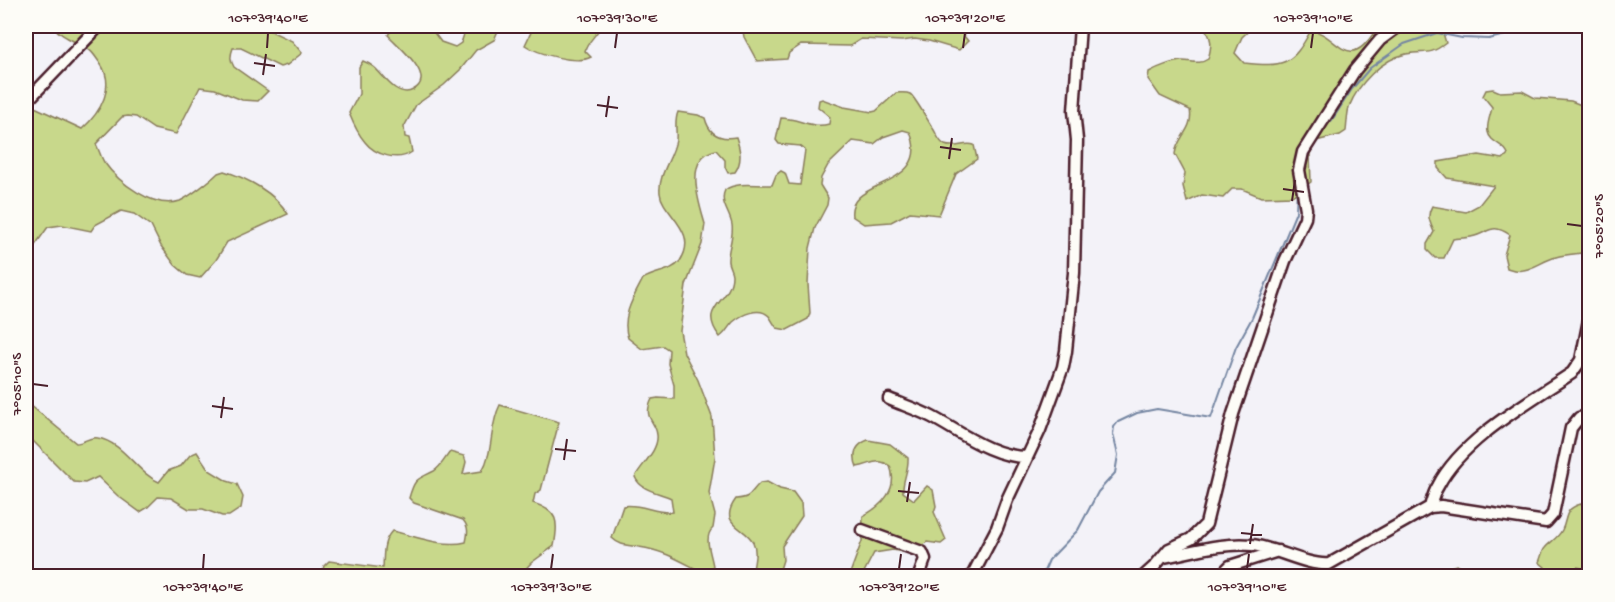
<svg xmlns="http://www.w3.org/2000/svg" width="1615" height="602" font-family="'Gochi Hand',sans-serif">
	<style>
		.green { fill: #c8d88b; stroke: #897c5b; stroke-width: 1.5 }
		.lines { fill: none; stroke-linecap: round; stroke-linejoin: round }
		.stream { stroke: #7586a2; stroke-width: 2 }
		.minor-casing { stroke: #4a1f2b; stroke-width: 15 }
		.minor { stroke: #fdfcf7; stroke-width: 10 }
		.ticks { fill: none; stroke: #4a1f2b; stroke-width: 2 }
		.neatline { fill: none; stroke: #4a1f2b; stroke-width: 2 }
		.ticks-label { font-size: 15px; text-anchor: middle; fill: #4a1f2b }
	</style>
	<rect width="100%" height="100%" fill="#f3f2f8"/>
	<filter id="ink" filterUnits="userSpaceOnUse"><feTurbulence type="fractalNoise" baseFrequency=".0167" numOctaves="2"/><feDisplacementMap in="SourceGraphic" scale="12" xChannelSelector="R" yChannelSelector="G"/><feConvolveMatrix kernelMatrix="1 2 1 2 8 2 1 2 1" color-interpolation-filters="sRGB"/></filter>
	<g filter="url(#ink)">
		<path class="green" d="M53,26H190L196,30L202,31L208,26H260L292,41L302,53L287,65L280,67L241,48H233C230,56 230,60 234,67L268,91L258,101L242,100L215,89L200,87L176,134L154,129L136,117L128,116L122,117L96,144C99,150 101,157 104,162C118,182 154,210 180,201C189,197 211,180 218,173L224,171C247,178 275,193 288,214L227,242L216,260L200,278L187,275L175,265L161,246L151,226L134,214L121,211L95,225L91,231L62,225L48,227L26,258V103L82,129C101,112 116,86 100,63C96,58 93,52 88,49C76,41 62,38 53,26Z
			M394,26H429L441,42L455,47L461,43L467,26H500L494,40L476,50L460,70L444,85L416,105L404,127L405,137L409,138L412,152C398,162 375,155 365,142C358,134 353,123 349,113L359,94V67L363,61C378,66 383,80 395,88C401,92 408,93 413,90C438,77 398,46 388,35Z
			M534,26H601C597,35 587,42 585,51L591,57C577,65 538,54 525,45Z
			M742,26H956L968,41L959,50L929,41L915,39L902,41L861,39L850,46L801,45L789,53L787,59L757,61L744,37Z
			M1202,26H1254L1242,37L1235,53L1244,63C1283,67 1292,66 1311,30C1338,34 1347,75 1375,31C1393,39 1393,36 1408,27C1421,29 1429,26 1441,26L1446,43C1428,57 1426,50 1406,54C1382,59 1358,84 1349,107C1347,115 1347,123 1346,131L1340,135L1316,141L1310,154L1311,182L1292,196L1261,197L1242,189H1232L1223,198L1202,195L1187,202L1183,186L1185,173L1175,154C1177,137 1194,129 1190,110L1160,96L1148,79L1149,72C1158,67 1173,61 1183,61C1193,61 1199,65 1208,59C1212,46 1213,36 1202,26Z
			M1493,89L1500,92L1522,91L1535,98L1571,101L1589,108V252C1579,254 1567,254 1556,257C1538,262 1527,276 1507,268L1504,255L1510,235C1494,224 1491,230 1478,235C1471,238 1461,238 1453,239L1444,258H1435L1427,250V244L1434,232C1430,222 1426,216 1432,206L1466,212L1479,205L1494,186L1447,178L1438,168V162L1479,155L1503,159L1508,154C1505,144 1490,143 1488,132C1486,125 1491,114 1492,107L1483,96L1486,90Z
			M896,93C901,93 906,92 910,94C915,97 929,123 934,130C937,135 939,142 945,145C954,149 965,142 974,145L977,159L956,174L939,215L910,212L891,222L864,224L852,216C846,178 933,189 910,132L903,130L883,137L874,144L853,141L828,165L821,178L820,185L828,198L827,205L815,228L810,248L808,284L810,313L808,319L787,330L777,328C774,325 772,320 769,316C759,306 741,315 733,322C728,327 726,333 720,337C696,306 732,303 732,275C732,271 729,267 728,262C727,250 734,238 732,225C730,212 719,203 725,190C738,181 756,186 772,185L776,175L781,171L785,173L789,184L800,185L805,150L800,146L779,144L776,140L781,118C798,118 812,129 829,124L830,117L818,107L819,100L822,99L844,107L872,112L876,111Z
			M678,112L698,115L705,118C709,134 720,140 736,137C740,149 743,161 735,172L728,173L725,167V160L716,150C683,157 699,203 705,224L702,244L686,285L680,331L684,353L698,380L712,417L715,458L709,493L715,515L713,528C703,537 711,553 713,566L706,574C682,562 666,551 639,547C628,545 620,546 612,538L623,506C641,503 655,514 673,512L671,498C658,492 641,491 635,477C641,465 659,450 657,435C656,421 642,419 652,399L658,398L674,399V385L668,364L669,350L663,346L642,349L628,338C621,317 633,298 643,279C655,271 672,272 680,261C700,231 662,214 660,193C658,174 673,158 676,140C677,130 674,122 678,112Z
			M26,405H30L76,443C84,443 89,436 98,438C124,443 136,472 159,482L168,471L181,466L190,455L197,452L209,470L227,481L237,484L243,497L241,508L229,516H222L203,509H189L171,498L158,497L147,508L140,512L118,496L98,477L85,483L74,482L26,434Z
			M500,405L559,422L541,490L535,494L533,503C558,511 559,521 554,546L531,563L519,576H475L431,572L401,576H321L324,566L329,561L383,568C384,554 382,542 392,531C415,536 443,548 466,542C468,533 469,527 463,520L414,503L409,498C415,477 417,480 434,471C441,467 445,458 450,452L464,456L466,462L463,474L482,471C494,451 489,426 500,405Z
			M868,440L890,444L908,458C909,470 902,481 903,492L914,500L927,486L933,490L936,506L934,512L946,540L941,544L927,542L914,552H903L893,550L874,553L862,576H849L862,541L863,516C882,506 899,489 890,466C877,457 871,465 857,467C852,454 855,445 868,440Z
			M767,482L780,489L793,492L801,503L802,516L782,546L783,560L778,576H752C753,566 758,552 753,542C745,526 717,525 736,499C752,498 749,493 760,483Z
			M1581,504L1589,506V569L1577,567L1562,576H1519L1529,573L1544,572L1545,567L1539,562C1541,558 1542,551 1545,548C1550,542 1558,538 1562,530C1568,518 1563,509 1581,504Z
			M1456,565L1474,576H1424H1425Z"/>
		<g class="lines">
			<path class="stream" d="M1324,127L1332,120L1352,89L1370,68L1404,44L1437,33L1462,38L1489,39L1509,34L1519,26
				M1295,177V159L1303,143
				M1042,576L1049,560L1078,530L1098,492L1115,473L1118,455L1113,434L1114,427L1118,422L1137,413L1157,409L1211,418L1236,347L1252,318L1296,212L1297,186"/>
			<g class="minor-casing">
				<path id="minor" d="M26,102L99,26
					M889,399C903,405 919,410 932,417C962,433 992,457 1027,457
					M1430,507C1432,500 1434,492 1438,486C1462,439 1529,402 1572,373L1581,360L1590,315
					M862,530L922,552L925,559L919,576
					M1163,557C1191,552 1223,542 1252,545C1276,548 1307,566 1329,564L1430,507L1441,506L1546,522L1553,514L1571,428L1579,418L1590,416
					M972,576L997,528L1007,500L1040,430L1063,367L1066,351L1074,273L1077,140L1074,111L1080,26
					M1144,576L1154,567L1169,549L1191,539L1206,524L1233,414L1285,261L1305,218L1306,209L1299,170L1303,152L1355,70L1380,40L1399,26
					M1220,576L1230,566L1278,551"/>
			</g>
			<use href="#minor" class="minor"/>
		</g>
	</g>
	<path class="ticks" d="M267,48L268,33M615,48L617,33M963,48L965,33M1311,48L1313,33M254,63L275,66M263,75L266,54M597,105L618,108M606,117L609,96M940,147L961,150M949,159L952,138M1283,189L1304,192M1292,201L1295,180M1567,224L1582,226M33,384L48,386M212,406L233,409M221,418L224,397M555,449L576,451M564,460L567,439M898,491L919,493M907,502L910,482M1241,533L1262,535M1250,544L1253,524M203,569L204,554M551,569L553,554M899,569L901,554M1247,569L1249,554"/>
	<rect width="1615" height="602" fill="none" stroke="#fdfcf7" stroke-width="66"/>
	<rect x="33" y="33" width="1549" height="536" class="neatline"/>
	<g class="ticks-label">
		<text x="268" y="22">107°39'40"E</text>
		<text x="617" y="22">107°39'30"E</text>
		<text x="965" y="22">107°39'20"E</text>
		<text x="1313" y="22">107°39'10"E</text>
		<text transform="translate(1598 226) rotate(-90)" y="5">7°05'20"S</text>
		<text transform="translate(16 384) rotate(-90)" y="5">7°05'10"S</text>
		<text x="203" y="591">107°39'40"E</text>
		<text x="551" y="591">107°39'30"E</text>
		<text x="899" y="591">107°39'20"E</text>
		<text x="1247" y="591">107°39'10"E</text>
	</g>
</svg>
